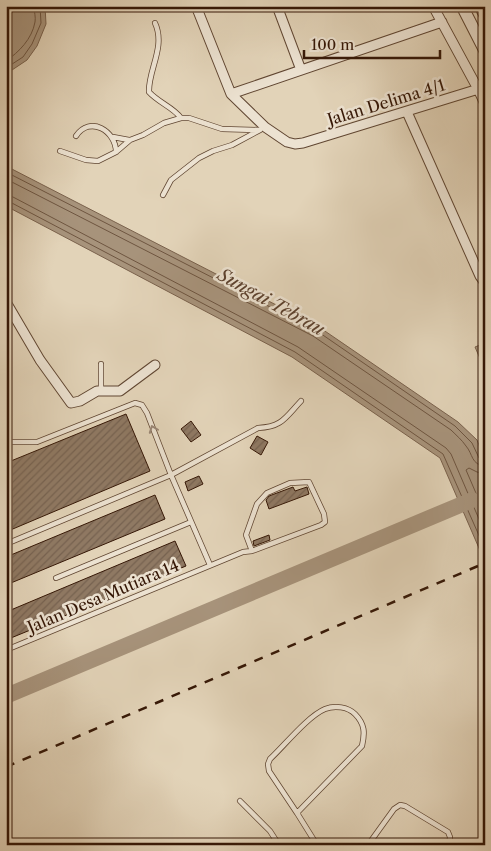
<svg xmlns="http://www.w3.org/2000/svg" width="491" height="851" font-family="'Libre Caslon Text',serif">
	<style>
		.water { fill: #a7937b; stroke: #79614c }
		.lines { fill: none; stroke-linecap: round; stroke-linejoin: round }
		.shore { stroke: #6e5540; stroke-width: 1 }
		.river { stroke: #a7937b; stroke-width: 16 }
		.building { fill: url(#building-hatch); stroke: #351706 }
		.service-casing { stroke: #604632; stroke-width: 6 }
		.minor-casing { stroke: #604632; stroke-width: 11 }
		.tertiary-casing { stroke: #604632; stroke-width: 13 }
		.service { stroke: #ece2d1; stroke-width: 4.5 }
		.minor { stroke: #ece2d1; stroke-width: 9 }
		.tertiary { stroke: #ece2d1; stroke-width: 11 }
		.rail { stroke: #351706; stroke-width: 2.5; stroke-dasharray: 9 9; stroke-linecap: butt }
		.oneway { stroke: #9a8776 }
		.labels { text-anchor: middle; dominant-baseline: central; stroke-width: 5; stroke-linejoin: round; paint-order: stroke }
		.street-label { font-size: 16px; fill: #351706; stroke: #ece2d1 }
		.water-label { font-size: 18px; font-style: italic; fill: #5d422f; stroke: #ece2d1 }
	</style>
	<defs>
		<pattern id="building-hatch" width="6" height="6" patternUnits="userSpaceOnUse" patternTransform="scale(1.25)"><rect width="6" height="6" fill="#8f7963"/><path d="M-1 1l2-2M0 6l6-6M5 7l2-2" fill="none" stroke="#766250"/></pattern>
	</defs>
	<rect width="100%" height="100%" fill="#e2d3b8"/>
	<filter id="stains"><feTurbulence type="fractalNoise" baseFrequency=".004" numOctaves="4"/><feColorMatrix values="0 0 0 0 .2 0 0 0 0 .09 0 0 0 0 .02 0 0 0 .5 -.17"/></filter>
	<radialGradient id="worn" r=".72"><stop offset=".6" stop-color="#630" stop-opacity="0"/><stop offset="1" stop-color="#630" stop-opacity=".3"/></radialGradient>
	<path class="water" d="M13,6H45L46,24L37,46L27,60L6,74V20Z
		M6,166L319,327L458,422L477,440L485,460V562L440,458L292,357L6,206Z
		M485,343V370L475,347Z"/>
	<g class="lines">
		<path class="shore" d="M6,61C19,52 32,39 35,22C36,18 34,11 34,6
			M6,68L23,57L32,44L41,23L40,6
			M6,172L317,331L455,426L472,443L479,458L485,460
			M6,179L313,336L451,430C456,435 462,440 466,446C473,454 471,465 485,466
			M6,195L13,197L298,347L446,448L451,454L485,533
			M6,202H10L295,352L443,454L485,549
			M485,474L477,472L469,468L466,470L485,514"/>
		<path class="river" d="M6,696L472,500"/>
	</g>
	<path class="building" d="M126,414L150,471L8,531L6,526V463Z
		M191,421L201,435L191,442L181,429Z
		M257,436L268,442L261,455L250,448Z
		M199,476L203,484L188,491L185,482Z
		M293,487L295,491L307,487L309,494L269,509L266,500L269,496Z
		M155,495L165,519L6,585V557Z
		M269,535L270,540L254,546L253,541Z
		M175,541L186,566L6,640V612Z"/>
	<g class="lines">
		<g class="service-casing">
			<path id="service" d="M155,23C166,47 148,70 149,92C159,103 173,107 181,118
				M76,136C90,115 116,131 116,152
				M113,137L129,140
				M60,151L86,160L98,161L116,152L130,140L143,135L164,123L181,118H189L222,129L260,130
				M163,195L171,180L199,158L213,151L232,145L260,130
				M101,364V391
				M6,442H37L135,403L142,405L147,413L171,475L210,565
				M6,544L171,475L258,428C282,427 285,418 301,401
				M56,578L191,522
				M6,650L243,552L252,551L321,525L325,522L324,514L309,482L290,483L267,493L257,504L246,535L252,551
				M240,801L270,831L279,845
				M297,813L362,746C365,733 365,724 355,714C348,707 335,705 325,709C308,716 284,746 270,759L268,764L269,771L297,813L317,845
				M368,845L394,809L400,805L405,806L448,832L450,837L449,845"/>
		</g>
		<g class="minor-casing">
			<path id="minor" d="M196,6L231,94L265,127L287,142L295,144L303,143L485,87
				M277,6L301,70
				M433,6L478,89L485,104
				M231,94L442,22
				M407,112L480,276L485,283
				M6,302L40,360L71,403L80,401L97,391H120L155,365"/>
		</g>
		<g class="tertiary-casing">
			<path id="tertiary" d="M462,6L485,51
				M480,6L485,15"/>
		</g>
		<use href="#service" class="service"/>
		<use href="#minor" class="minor"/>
		<use href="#tertiary" class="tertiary"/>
		<path class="rail" d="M6,767L485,563"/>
	</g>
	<defs><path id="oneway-chevron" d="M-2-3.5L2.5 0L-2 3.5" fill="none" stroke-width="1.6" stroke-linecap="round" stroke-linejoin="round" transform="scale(1.25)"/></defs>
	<use class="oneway" href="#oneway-chevron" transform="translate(153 429) rotate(-111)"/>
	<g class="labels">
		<g class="street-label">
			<text transform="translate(386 102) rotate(-17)">Jalan Delima 4/1</text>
			<text transform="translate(103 596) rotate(-23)">Jalan Desa Mutiara 14</text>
		</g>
		<g class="water-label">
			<text transform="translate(271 302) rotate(29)">Sungai Tebrau</text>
		</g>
	</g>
	<rect width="491" height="851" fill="none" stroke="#e2d3b8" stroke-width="25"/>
	<rect x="8" y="8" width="476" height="836" fill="none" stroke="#351706" stroke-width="2.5"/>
	<rect x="12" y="12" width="466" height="826" fill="none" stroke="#351706"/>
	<path d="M304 50v8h136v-8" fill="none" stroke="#351706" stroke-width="2.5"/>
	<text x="311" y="50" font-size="15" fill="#351706" stroke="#ece2d1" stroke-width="4" paint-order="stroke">100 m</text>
	<rect width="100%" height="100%" filter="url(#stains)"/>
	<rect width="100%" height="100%" fill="url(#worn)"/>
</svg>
